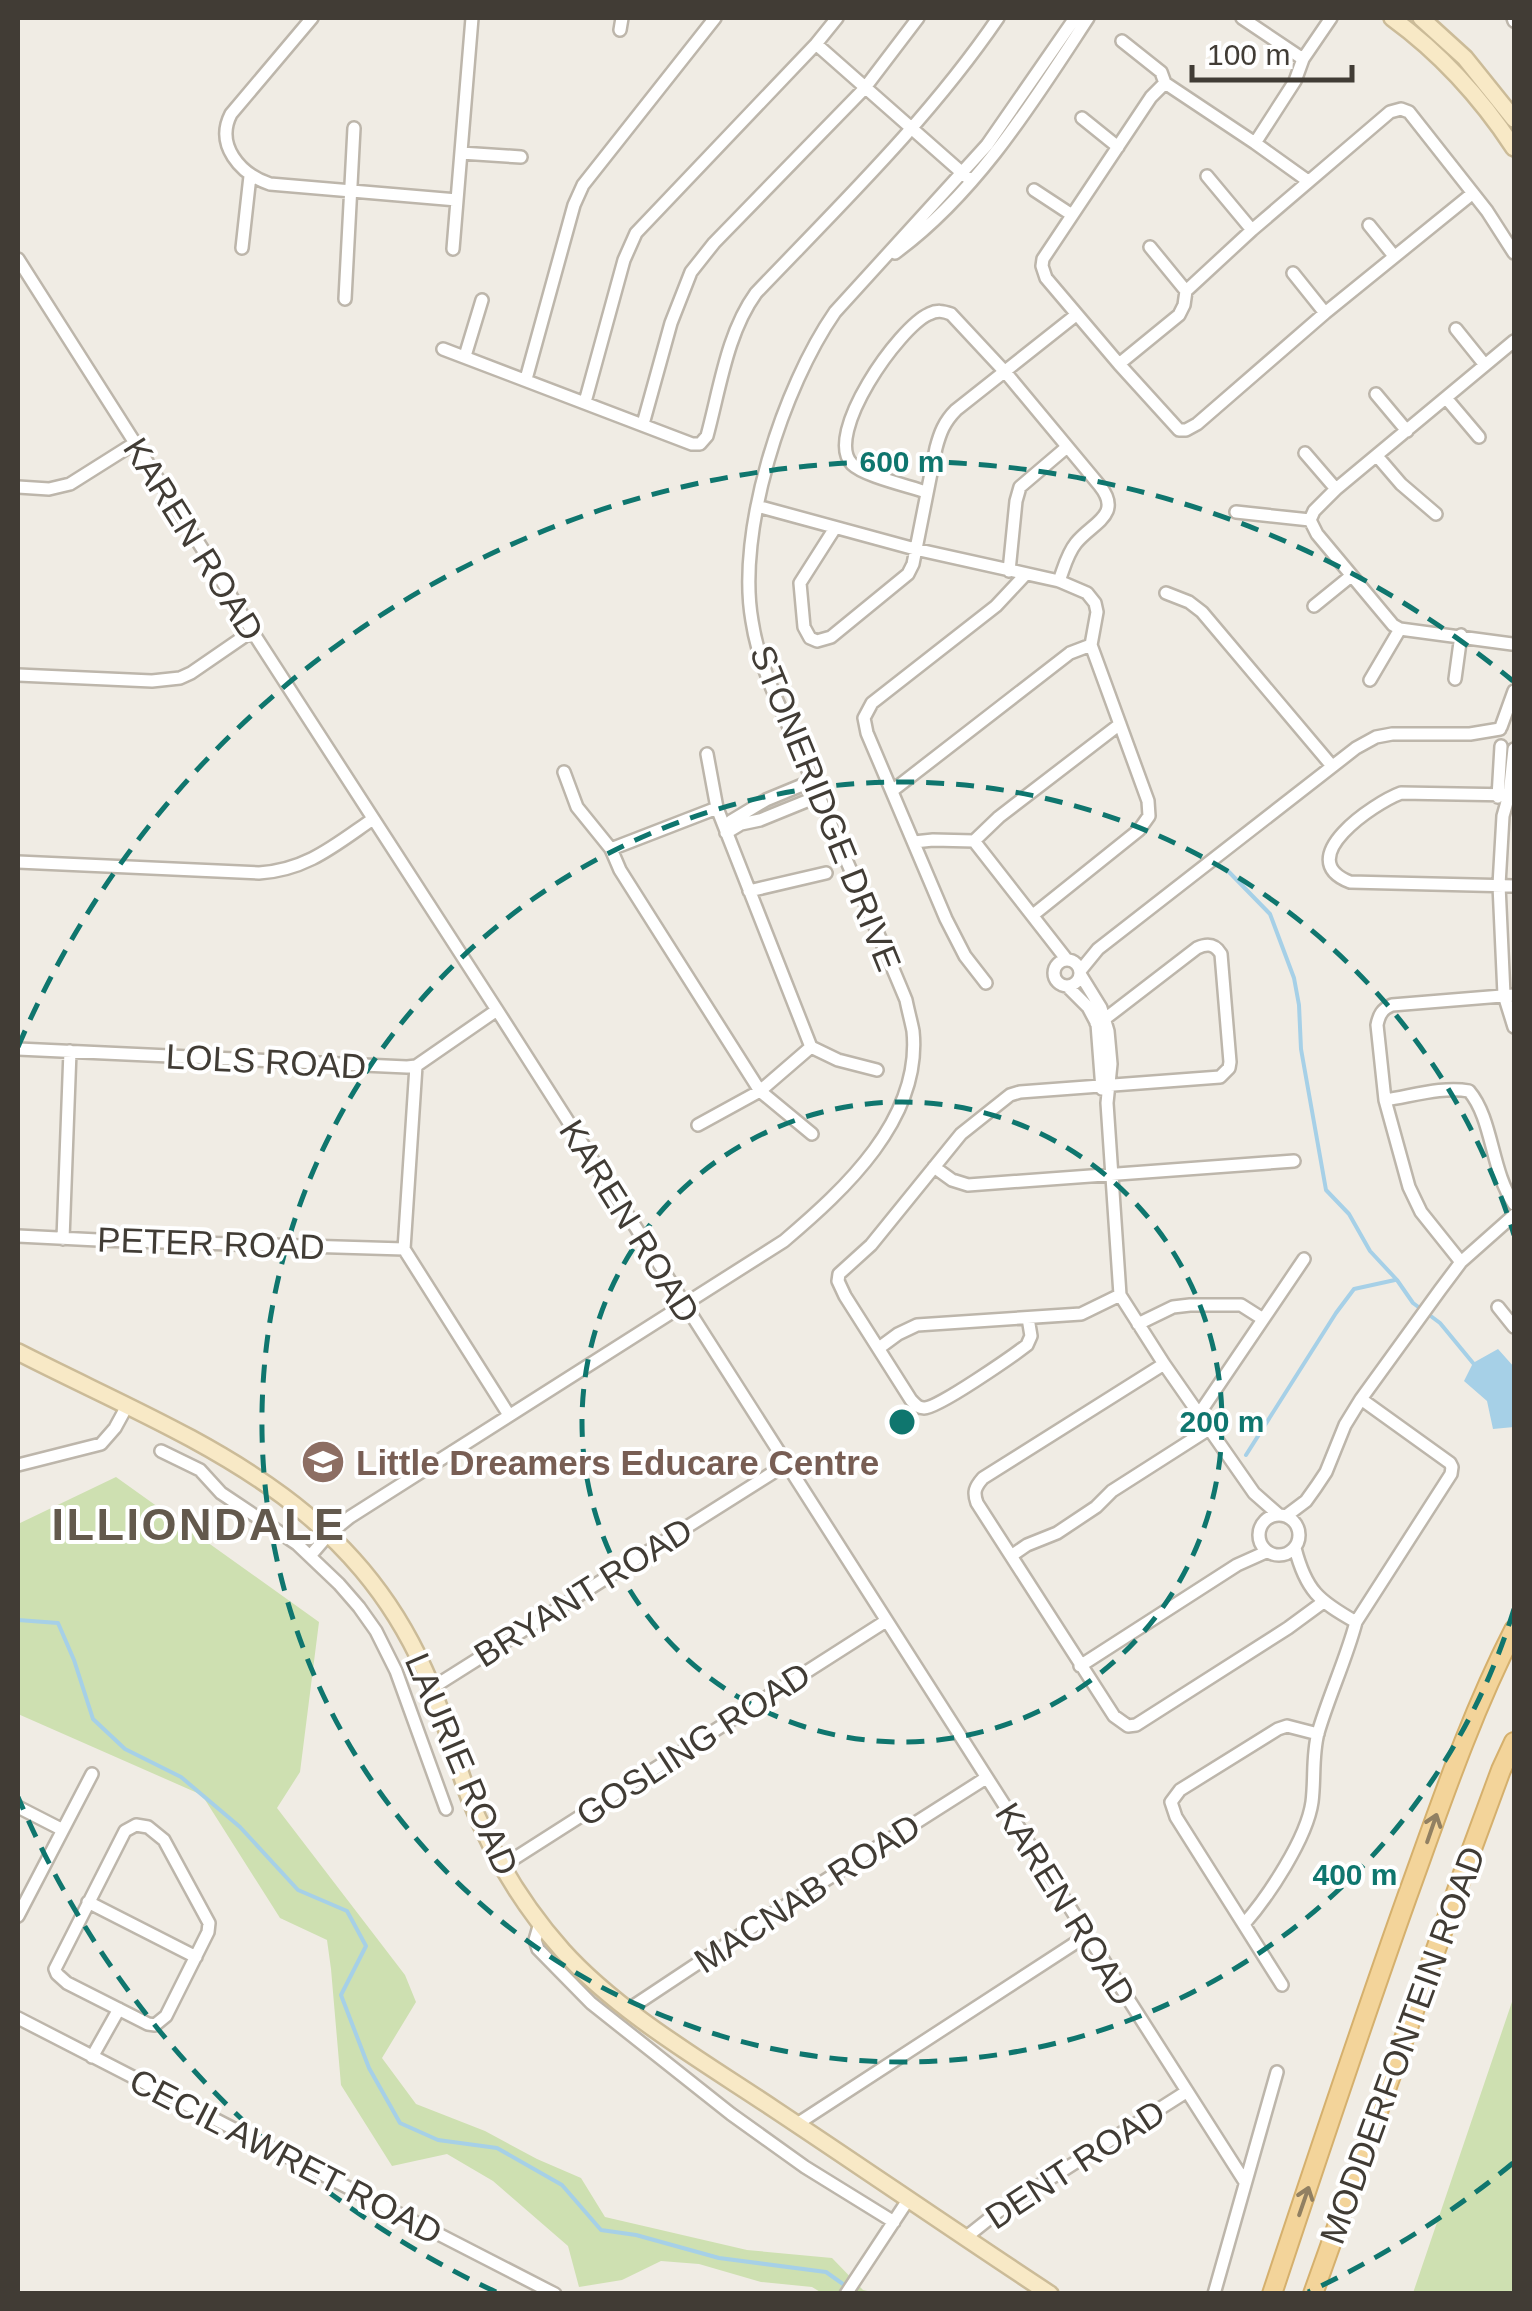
<svg xmlns="http://www.w3.org/2000/svg" width="1532" height="2311" font-family="Helvetica,sans-serif">
	<style>
		.green { fill: #cee0b1 }
		.water { fill: #a6d0e7 }
		.lines { fill: none; stroke-linecap: round; stroke-linejoin: round }
		.stream { stroke: #a6d0e7; stroke-width: 4 }
		.street-casing { stroke: #bdb6ab; stroke-width: 16 }
		.secondary-casing { stroke: #cbbb98; stroke-width: 20 }
		.primary-casing { stroke: #d5b06d; stroke-width: 22 }
		.street { stroke: #fff; stroke-width: 11 }
		.secondary { stroke: #f8e9c6; stroke-width: 15 }
		.primary { stroke: #f3d49a; stroke-width: 18 }
		.oneway { stroke: #918062 }
		.ring { fill: none; stroke: #0f766e; stroke-width: 5; stroke-dasharray: 18 12 }
		.labels { text-anchor: middle; dominant-baseline: central; stroke-width: 8; stroke-linejoin: round; paint-order: stroke }
		.street-label { font-size: 35px; fill: #413c35; stroke: #fff }
		.education-label { font-size: 35px; font-weight: bold; fill: #785e54; stroke: #fff; text-anchor: start }
		.district-label { font-size: 45px; font-weight: bold; letter-spacing: 2.5px; fill: #63594d; stroke: #fff }
		.centre { fill: #0f766e; stroke: #fff; stroke-width: 5 }
		.ring-label { font-size: 30px; text-anchor: middle; font-weight: bold; fill: #0f766e; stroke: #fff; stroke-width: 8; stroke-linejoin: round; paint-order: stroke }
	</style>
	<rect width="100%" height="100%" fill="#f0ece4"/>
	<path class="green" d="M116,1477L319,1622L300,1772L277,1808L405,1975L416,2002L382,2058L416,2104L485,2131L537,2159L581,2178L605,2217L747,2250L832,2258L863,2290L877,2293H822L812,2287L761,2282L699,2264L661,2261L622,2280L579,2287L568,2246L493,2181L447,2154L392,2166L341,2085L331,1969L327,1940L280,1918L202,1795L18,1714V1524Z
		M1514,1996V2293H1413Z"/>
	<path class="water" d="M1498,1349L1514,1367V1427L1493,1429L1487,1401L1464,1381L1473,1363Z"/>
	<g class="lines">
		<path class="stream" d="M1229,872L1270,914L1294,978L1299,1005L1301,1049L1326,1190L1349,1214L1370,1251L1397,1280L1413,1303L1421,1309
			M1428,1314L1440,1323L1473,1363
			M1246,1455L1336,1313L1354,1289L1395,1280
			M18,1620L58,1623L74,1660L93,1719L125,1749L181,1777L240,1827L298,1890L347,1911L366,1946L341,1995L369,2068L400,2123L438,2140L497,2148L562,2185L601,2230L636,2235L719,2258L826,2272L857,2294"/>
		<g class="street-casing">
			<path id="street" d="M312,18L231,114C215,145 240,174 270,184L457,200
				M1242,18L1303,59
				M1513,18L1514,21
				M620,30L622,18
				M1122,41L1161,72L1165,83
				M816,44L968,178
				M1082,118L1118,147
				M1255,143L1295,81L1303,59L1331,18
				M461,153L521,157
				M1207,176L1252,230
				M1308,181L1255,143L1165,83L1151,97L1043,259L1042,266L1046,278L1119,364L1179,430H1186L1197,424L1325,313L1473,193
				M1034,190L1072,215
				M1369,225L1394,256
				M242,248L250,176
				M453,249L472,18
				M895,253C977,193 1033,102 1088,18
				M18,259L205,553L252,631L497,1010L1245,2182
				M1293,273L1325,313
				M1186,291L1252,230L1390,112L1401,109L1409,112L1487,211L1514,253
				M345,299L354,128
				M1456,329L1485,365
				M443,349L692,444H700L707,436C720,388 727,333 756,293C841,204 929,119 998,18
				M465,356L482,300
				M1119,364L1179,315L1184,305L1186,291L1150,247
				M526,379L574,205L583,185L715,18
				M1376,394L1407,431
				M1446,398L1479,437
				M585,402L624,260L636,233L816,44L837,18
				M643,424L671,323L691,272L714,243L864,89L918,18
				M1305,453L1336,489
				M1377,456L1401,484L1436,514
				M18,487L49,489L70,484L135,443
				M926,492C909,486 864,476 852,464C823,435 899,327 929,314C937,310 943,311 951,314L1006,373L1100,486C1123,515 1092,523 1076,543C1067,554 1064,568 1059,581
				M757,506L915,549L1059,581L1087,593L1095,603L1097,612L1091,645L1148,801L1149,816L1139,830L1033,915
				M1236,512L1310,520
				M835,528L800,583L804,627L810,638L817,641L831,637L908,574L913,564L936,448C940,433 944,422 956,410L1076,315
				M1009,571L1016,501L1020,487L1067,447
				M1166,593L1189,602L1202,612L1332,766
				M1314,606L1351,576
				M1512,644L1400,629L1393,625L1317,534L1310,520L1314,511L1336,489L1514,341
				M18,675L152,681L180,678L191,673L252,631
				M1455,679L1461,635
				M1370,680L1400,629
				M1501,727L1514,691
				M1514,749L1509,795L1503,816L1499,885L1504,995L1514,1027
				M707,754L717,808L811,1047L838,1060L877,1070
				M564,772L577,807L611,849L620,870L760,1091L812,1134
				M892,791L1070,653L1091,645
				M1514,795L1401,793C1374,803 1291,859 1350,882L1514,886
				M1498,797L1501,746
				M731,821L766,800L812,781
				M726,833L741,824L760,820L819,796
				M974,841L999,817L1120,724
				M914,842L933,840L974,841L1067,960
				M611,849L717,808
				M18,862L259,873C307,870 335,845 373,819
				M749,891L826,873
				M1054 973a13 13 0 1 1 26 0a13 13 0 1 1-26 0Z
				M1080,971L1098,949L1356,748L1376,737L1392,734H1470L1500,729
				M1080,974L1101,1008L1108,1031L1111,1064L1107,1103L1120,1295L1164,1364L1254,1493L1279,1515
				M986,983L965,956L946,919L867,733L864,718L872,703L996,606L1025,575
				M1067,986L1088,1007L1097,1024L1102,1089
				M18,1049L407,1067L416,1066L497,1010
				M416,1066L404,1249L509,1415
				M1385,1100C1412,1096 1443,1086 1469,1091C1493,1119 1491,1171 1514,1204
				M698,1125L760,1091L811,1047
				M934,1167L952,1180L968,1185L1294,1161
				M18,1236L98,1240L404,1249
				M63,1239L70,1051
				M1461,1262L1421,1212L1409,1187L1385,1100L1377,1025C1379,1015 1382,1009 1392,1005L1514,995
				M1498,1307L1514,1327
				M1028,1318L1031,1336L1027,1345C1014,1355 937,1409 924,1408C918,1408 916,1405 911,1400L845,1296L838,1281L839,1274L871,1245L961,1134L1010,1095L1020,1092L1220,1077L1229,1068L1230,1062L1221,954C1215,944 1208,943 1197,948L1106,1018L1096,1023
				M1138,1324L1173,1307L1190,1305H1241L1263,1319
				M879,1348L898,1334L917,1325L1081,1314L1120,1295
				M1164,1364L983,1478C975,1487 973,1492 977,1503L1114,1716L1128,1726L1136,1725L1288,1628L1322,1603
				M1199,1414L1304,1259
				M161,1451L200,1470L221,1493L297,1544L339,1584L359,1607L376,1631L396,1671L446,1809
				M18,1465L101,1444L115,1428L127,1406
				M1259 1535a20 20 0 1 1 40 0a20 20 0 1 1-40 0Z
				M1286,1516L1306,1501L1316,1487L1326,1472L1345,1425L1361,1399L1440,1290L1461,1262L1514,1215
				M1295,1548C1306,1591 1319,1601 1356,1622
				M310,1556L329,1534L350,1517L784,1241C844,1190 922,1119 913,1031C911,1021 908,1010 906,1000C872,918 836,838 802,756C783,713 759,668 752,621C736,531 783,387 835,312L987,145L1075,18
				M1011,1556L1027,1545L1057,1533L1096,1507L1112,1491L1209,1429
				M1080,1666L1237,1565L1266,1552
				M432,1688L785,1465
				M18,1807L61,1829
				M136,1825L148,1827L164,1840L209,1923L208,1932L166,2016L155,2025L148,2024L67,1983L57,1974L55,1969L125,1831Z
				M501,1867L886,1621
				M88,1902L196,1957
				M18,1916L92,1774
				M540,1923L535,1940L538,1949L591,2003L731,2114L805,2167L894,2222
				M1244,1924C1268,1897 1307,1838 1312,1802C1315,1779 1312,1755 1318,1733C1329,1695 1346,1660 1356,1622L1451,1474L1452,1467L1450,1463L1361,1399
				M1282,1985L1176,1817L1171,1802L1180,1790L1278,1729L1287,1726L1318,1734
				M629,2009L766,1918L986,1778
				M18,2018L555,2294
				M92,2057L119,2009
				M797,2124L1086,1936
				M965,2238L999,2211L1186,2092
				M846,2294L908,2200
				M1214,2294L1277,2072"/>
		</g>
		<g class="secondary-casing">
			<path id="secondary" d="M1392,18C1440,53 1481,98 1514,148
				M1421,18L1465,58L1514,119
				M18,1352C180,1435 343,1489 424,1669C443,1710 453,1755 469,1797C492,1855 522,1905 563,1951C619,2013 704,2062 774,2109C866,2170 957,2233 1050,2294"/>
		</g>
		<g class="primary-casing">
			<path id="primary" d="M1272,2294C1316,2161 1360,2029 1407,1897C1440,1806 1470,1716 1514,1630
				M1313,2294L1466,1865L1501,1770L1514,1742"/>
		</g>
		<use href="#street" class="street"/>
		<use href="#secondary" class="secondary"/>
		<use href="#primary" class="primary"/>
	</g>
	<defs><path id="oneway-shaft" d="M-6 0H5M1.5-3L5.5 0L1.5 3" fill="none" stroke-width="1.6" stroke-linecap="round" stroke-linejoin="round" transform="scale(2.5)"/></defs>
	<g class="oneway">
		<use href="#oneway-shaft" transform="translate(1432 1828) rotate(-71)"/>
		<use href="#oneway-shaft" transform="translate(1304 2201) rotate(-71)"/>
	</g>
	<g class="ring">
		<circle cx="902" cy="1422" r="320"/>
		<path d="M1514 1609A640 640 0 1 1 1514 1235"/>
		<path d="M1513 2163A960 960 0 0 1 1308 2292M496 2292A960 960 0 0 1 18 1797M18 1047A960 960 0 0 1 1513 681"/>
	</g>
	<defs>
		<g id="school-disc" transform="scale(2.25)"><circle r="9.5" fill="#8d6e63" stroke="#fff"/><path d="M0-5L7-2L0 1L-7-2ZM-4 1L0 2.5L4 1V4Q0 6-4 4Z" fill="#fff"/></g>
	</defs>
	<g fill-rule="evenodd">
		<use href="#school-disc" x="323" y="1462"/>
	</g>
	<g class="labels">
		<g class="street-label">
			<text transform="translate(194 539) rotate(58)">KAREN ROAD</text>
			<text transform="translate(826 808) rotate(68)">STONERIDGE DRIVE</text>
			<text transform="translate(266 1061) rotate(3)">LOLS ROAD</text>
			<text transform="translate(630 1221) rotate(58)">KAREN ROAD</text>
			<text transform="translate(211 1243) rotate(2)">PETER ROAD</text>
			<text transform="translate(583 1592) rotate(-32)">BRYANT ROAD</text>
			<text transform="translate(693 1744) rotate(-33)">GOSLING ROAD</text>
			<text transform="translate(462 1764) rotate(67)">LAURIE ROAD</text>
			<text transform="translate(807 1893) rotate(-33)">MACNAB ROAD</text>
			<text transform="translate(1066 1904) rotate(58)">KAREN ROAD</text>
			<text transform="translate(1402 2045) rotate(-70)">MODDERFONTEIN ROAD</text>
			<text transform="translate(286 2156) rotate(27)">CECIL AWRET ROAD</text>
			<text transform="translate(1075 2164) rotate(-33)">DENT ROAD</text>
		</g>
		<g class="education-label">
			<text x="356" y="1462">Little Dreamers Educare Centre</text>
		</g>
		<g class="district-label">
			<text x="199" y="1524">ILLIONDALE</text>
		</g>
	</g>
	<circle cx="902" cy="1422" r="15" class="centre"/>
	<g class="ring-label">
		<text x="902" y="472">600 m</text>
		<text x="1222" y="1432">200 m</text>
		<text x="1355" y="1885">400 m</text>
	</g>
	<rect width="1532" height="2311" fill="none" stroke="#413c35" stroke-width="40"/>
	<path d="M1192 65v15h160v-15" fill="none" stroke="#413c35" stroke-width="5"/>
	<text x="1207" y="65" font-size="30" fill="#413c35" stroke="#ffffff" stroke-width="8" paint-order="stroke">100 m</text>
</svg>
